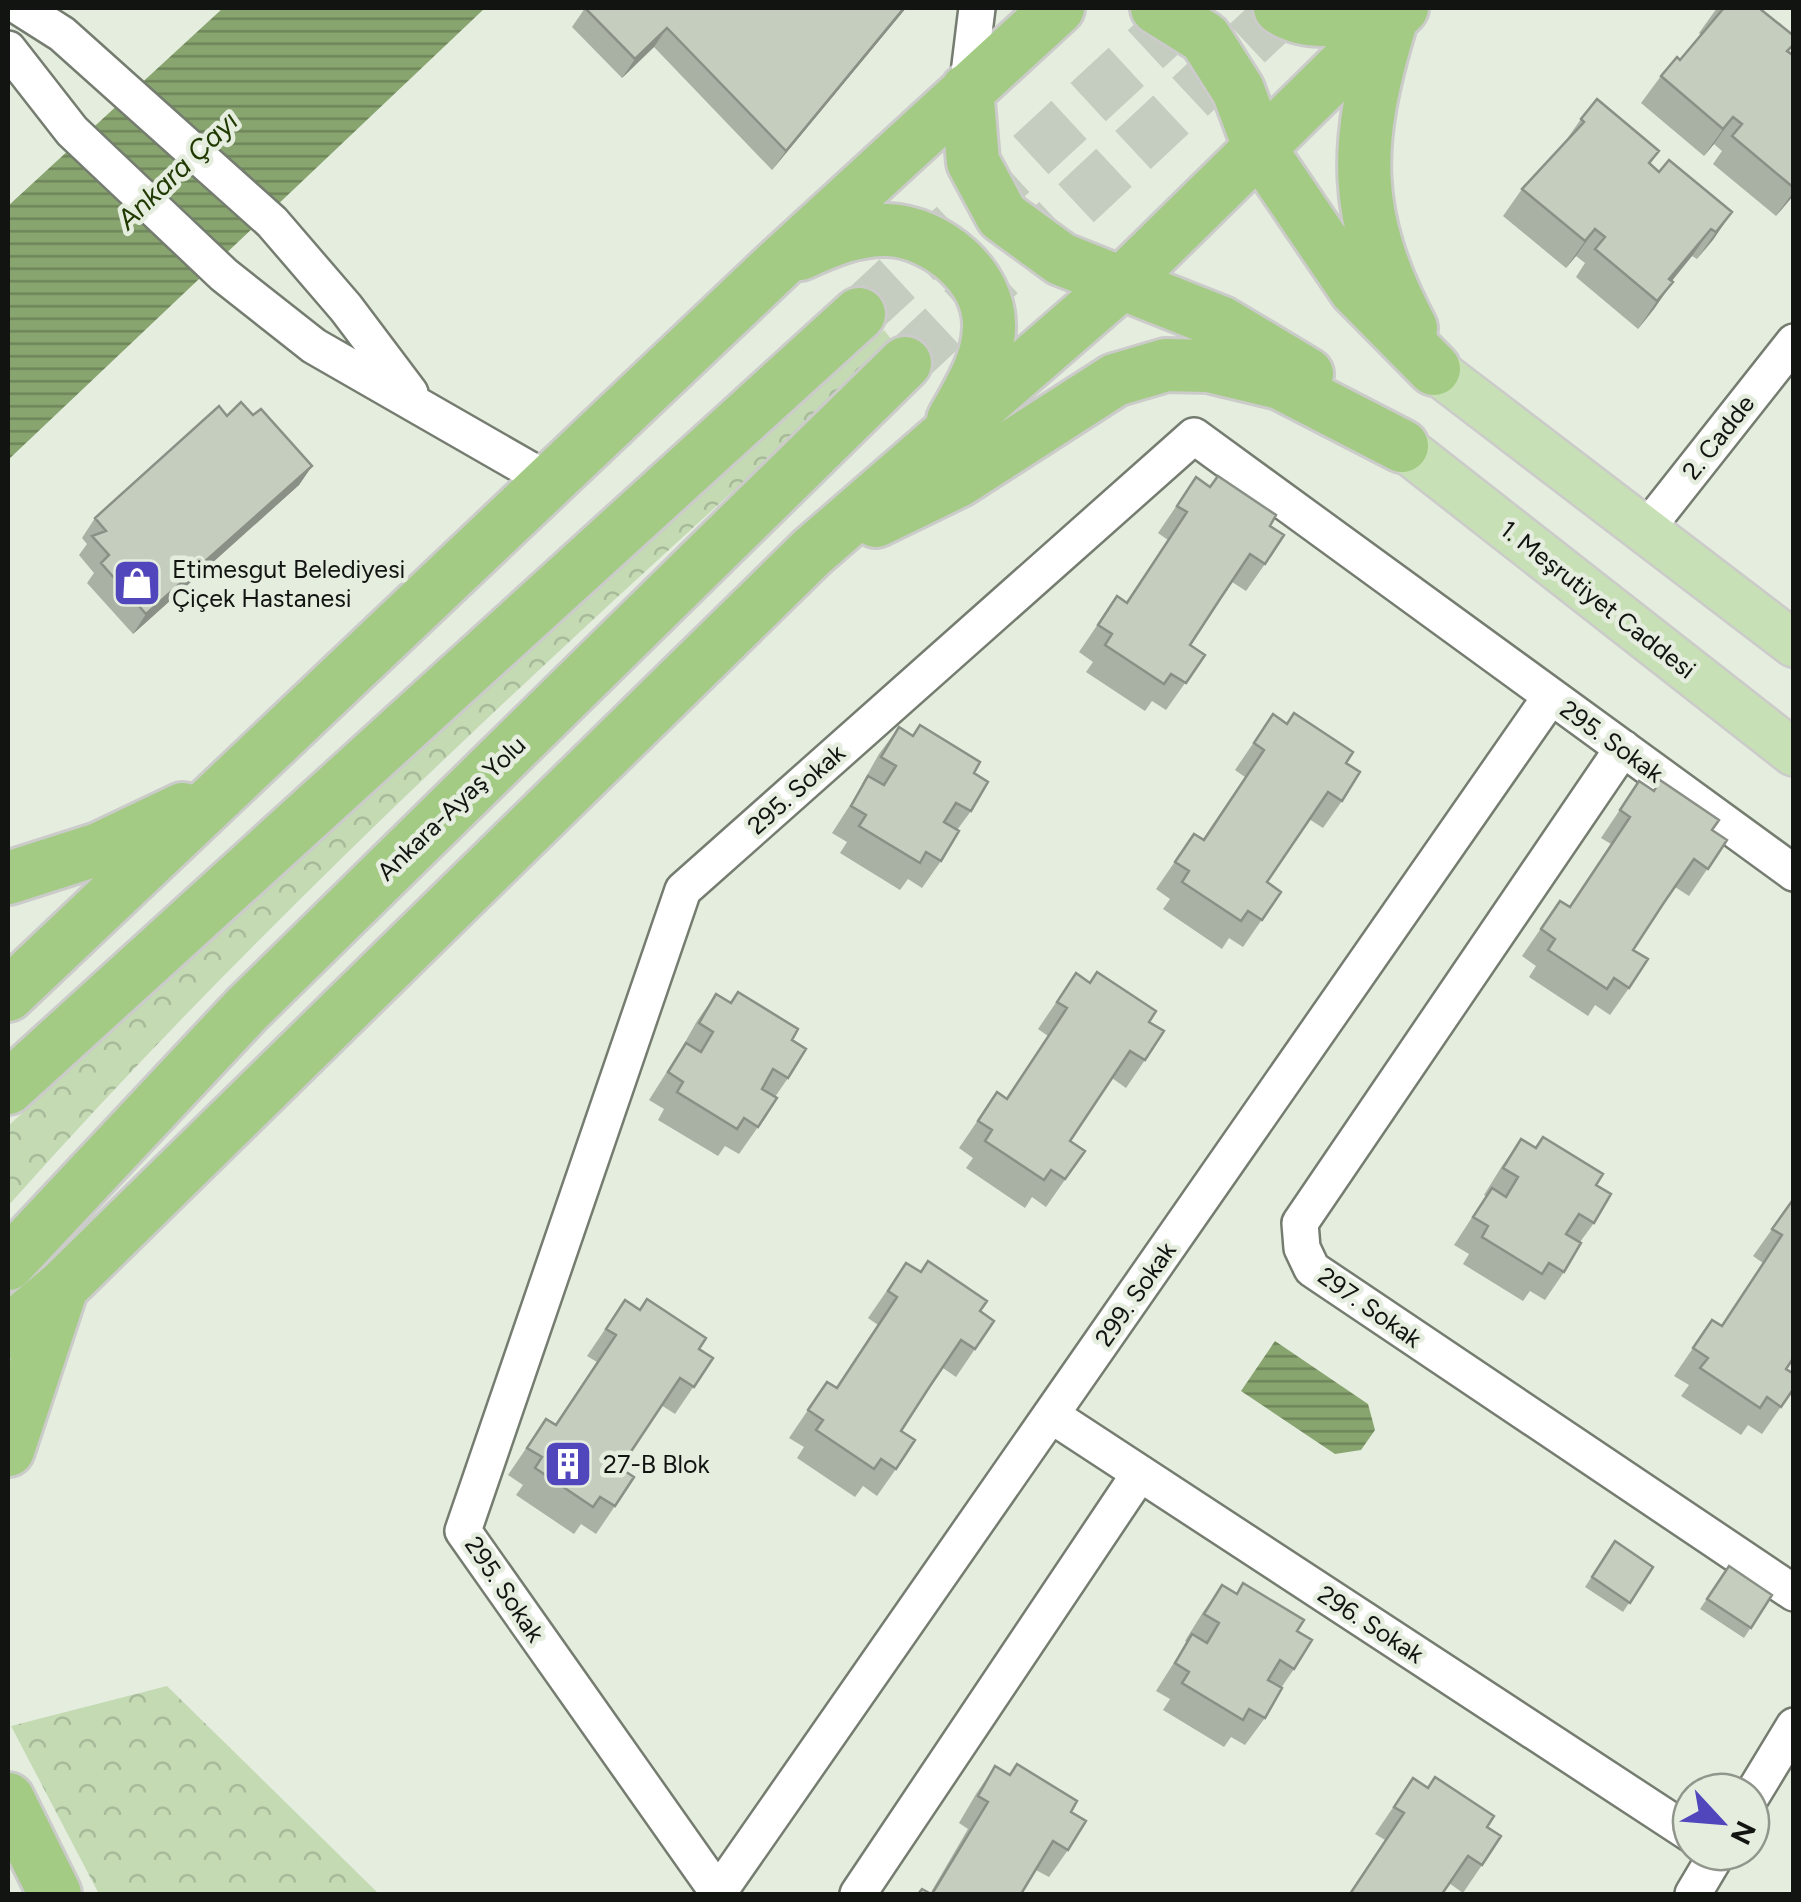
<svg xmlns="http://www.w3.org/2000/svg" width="1801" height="1902" font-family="Figtree,sans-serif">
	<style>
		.forest { fill: url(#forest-crowns) }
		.water { fill: url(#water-rules) }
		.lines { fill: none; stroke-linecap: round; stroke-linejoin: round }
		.highway-tunnel { stroke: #c5ccc0; stroke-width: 52; stroke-dasharray: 52 26; stroke-linecap: butt }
		.minor-casing { stroke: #757c70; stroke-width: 40 }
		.major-casing { stroke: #cbcbca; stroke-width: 50 }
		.highway-casing { stroke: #cbcbca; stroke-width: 58 }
		.minor { stroke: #fff; stroke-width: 35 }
		.major { stroke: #c8e0b5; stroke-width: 45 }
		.highway { stroke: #a3cb83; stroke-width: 52 }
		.wall { fill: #a9b0a4 }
		.shaded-wall { fill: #8a9086 }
		.building { fill: #c5cdbf; stroke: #8a9086; stroke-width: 2.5 }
		.labels { text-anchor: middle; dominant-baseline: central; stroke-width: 9; stroke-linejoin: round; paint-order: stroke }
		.street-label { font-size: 25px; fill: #111410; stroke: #e5eddf }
		.poi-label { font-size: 25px; fill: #111410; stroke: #e5eddf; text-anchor: start }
		.water-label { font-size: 28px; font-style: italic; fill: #1f3900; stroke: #e5eddf }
	</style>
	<defs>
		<pattern id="forest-crowns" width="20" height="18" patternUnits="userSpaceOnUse" patternTransform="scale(2.5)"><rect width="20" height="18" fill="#c4dab3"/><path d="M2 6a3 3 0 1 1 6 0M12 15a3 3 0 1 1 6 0" fill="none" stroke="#a7ba99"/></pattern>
		<pattern id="water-rules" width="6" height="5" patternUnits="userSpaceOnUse" patternTransform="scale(2.5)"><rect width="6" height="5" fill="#88a56f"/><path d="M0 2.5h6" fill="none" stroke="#6e855a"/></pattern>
	</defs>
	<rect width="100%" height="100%" fill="#e5eddf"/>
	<path class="forest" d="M884,330L895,344C590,621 282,898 8,1206V1126Z
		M167,1686L379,1894H99L11,1726Z"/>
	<path class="water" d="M223,8H485L8,460V206Z
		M1275,1341L1368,1404L1375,1430L1361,1450L1335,1454L1241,1391Z"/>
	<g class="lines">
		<path class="highway-tunnel" d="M859,314L1190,8
			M905,363L1285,8"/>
		<g class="minor-casing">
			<path id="minor" d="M21,8L62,34L272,222L346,308L410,393
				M8,49L72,131L224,275L314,346L551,482
				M967,90L977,8
				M1643,533L1794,342
				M1623,748L1300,1223L1302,1248L1312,1269L1794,1593
				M1051,1415L1691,1834
				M1751,1797L1794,1726
				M718,1893L1551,696
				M719,1894L463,1531L683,890L1194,436L1794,873
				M858,1894L1140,1473
				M1693,1894L1718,1852"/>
		</g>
		<g class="major-casing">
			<path id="major" d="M1434,369L1794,644
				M1402,446L1794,753"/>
		</g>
		<g class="highway-casing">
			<path id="highway" d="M1157,8L1205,38L1238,90L1260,149L1355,289L1434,369
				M1280,8C1306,27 1355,21 1383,8
				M1390,24C1354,143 1351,215 1411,328
				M967,90L973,162L1002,216L1061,259L1222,323L1307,374
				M800,254C828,241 856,229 888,230C936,232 991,276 989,328C988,363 969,391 953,420
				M876,521L958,481L1115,380L1166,365L1209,366L1280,383L1402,446
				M8,878L99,849L183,809
				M8,995L780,263L1058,8
				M8,1088L859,314
				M8,1264L246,1010L905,363
				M8,1332L62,1287L812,552L1124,281L1402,8
				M8,1450L62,1287
				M8,1799L55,1894"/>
		</g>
		<use href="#minor" class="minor"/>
		<use href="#major" class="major"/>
		<use href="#highway" class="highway"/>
	</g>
	<path class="wall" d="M585,8H906L772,170L654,47L622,78L572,27Z
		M1717,8H1759L1788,52L1794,56V195L1776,216L1713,164L1722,151L1714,144L1704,156L1641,103L1661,76L1680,60L1701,35L1699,33Z
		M1581,119L1659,151L1650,164L1659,172L1732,212L1697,259L1692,256L1672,281L1654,309L1638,329L1576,277L1585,263L1576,256L1566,268L1503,216L1522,189L1562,146Z
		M253,415L312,466L299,485L133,634L87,583L94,573L79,555L87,544L82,538L95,518L227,416Z
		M1196,477L1270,526L1265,564L1246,591L1232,582L1190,645L1205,655L1166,710L1152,701L1145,711L1086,672L1093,662L1079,652L1117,596L1126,602L1168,540L1158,533Z
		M1273,714L1346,763L1342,801L1323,828L1309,819L1267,882L1281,892L1243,947L1229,938L1222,949L1163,909L1170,899L1156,889L1194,834L1203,839L1245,777L1235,770Z
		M920,725L974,773L971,811L957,830L941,861L922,888L908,879L900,890L840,853L847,842L832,833L863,785L862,784L879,754L899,727L913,736Z
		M1639,781L1727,840L1689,896L1675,887L1633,950L1629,988L1610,1015L1595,1005L1588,1016L1529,977L1536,966L1522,956L1560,901L1569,907L1611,844L1601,838Z
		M1076,973L1149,1022L1145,1060L1126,1088L1112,1078L1070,1141L1085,1151L1046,1207L1032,1197L1025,1208L966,1168L973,1158L959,1148L997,1092L1006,1098L1048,1036L1038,1029Z
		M716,994L792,1040L788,1078L775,1097L758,1127L739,1154L725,1146L718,1156L658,1120L664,1109L649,1100L680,1051L697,1021Z
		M1543,1137L1596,1185L1594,1223L1580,1242L1564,1272L1545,1300L1530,1291L1523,1301L1463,1264L1469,1254L1454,1245L1486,1196L1484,1195L1502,1166L1521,1139L1535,1147Z
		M1792,1201L1786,1369L1794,1388L1762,1434L1748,1425L1741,1435L1681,1396L1689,1385L1674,1376L1712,1320L1722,1326L1763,1263L1753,1256Z
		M928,1261L980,1311L994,1321L956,1377L943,1368L901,1431L896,1469L877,1496L863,1486L855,1497L797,1458L804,1447L789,1438L827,1382L836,1388L878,1325L868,1318L906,1263L920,1272Z
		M625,1300L713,1358L675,1414L661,1405L620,1468L615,1506L596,1534L581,1524L574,1534L516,1495L523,1485L508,1475L546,1419L555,1425L597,1362L587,1356Z
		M1615,1541L1653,1567L1623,1612L1585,1587Z
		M1729,1566L1772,1595L1744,1638L1700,1609Z
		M1222,1585L1297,1631L1294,1669L1281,1688L1265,1718L1245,1745L1231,1737L1224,1747L1163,1710L1170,1699L1156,1691L1187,1642L1185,1641L1203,1612Z
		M1017,1764L1071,1812L1068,1850L1049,1877L1036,1870L1021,1894H918H930L968,1829L959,1823L976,1794L995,1766L1009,1775Z
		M1413,1778L1487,1827L1482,1865L1463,1893L1449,1883L1442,1894H1349L1385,1840L1375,1834Z"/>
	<path class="shaded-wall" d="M904,8H906L772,170L786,151Z
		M667,28L654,47L622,78L635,59Z
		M1733,117L1714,144L1704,156L1723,129Z
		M1794,191L1792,197L1776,216Z
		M1732,212L1713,240L1697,259L1716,232Z
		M1595,229L1576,256L1566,268L1585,241Z
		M1711,229L1692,256L1656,300L1669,279Z
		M1673,282L1654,309L1638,329L1657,301Z
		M312,466L299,485L133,634L146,614Z"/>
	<path class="building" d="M585,8H904L786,151L667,28L635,59Z
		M1720,8H1759L1794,36V44L1787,51L1794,56V188L1732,136L1742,124L1733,117L1723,129L1661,76L1677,57L1680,60L1722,10Z
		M1597,99L1659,151L1649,163L1659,172L1669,160L1732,212L1716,232L1711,229L1669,279L1673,282L1657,301L1595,249L1605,237L1595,229L1585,241L1522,189L1584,122L1581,119Z
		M241,402L253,415L261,409L312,466L146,614L101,563L109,555L92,536L106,531L95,518L219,406L227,416Z
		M1218,476L1276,515L1270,526L1284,535L1265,564L1250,554L1220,599L1190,645L1205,655L1186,683L1171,674L1164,684L1105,645L1112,634L1098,625L1117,596L1127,603L1187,512L1177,506L1196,477L1210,487Z
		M1294,713L1353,752L1346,763L1360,772L1342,801L1328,792L1267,882L1281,892L1262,920L1248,911L1241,921L1182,882L1189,871L1175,862L1194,834L1204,840L1264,750L1254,743L1273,714L1287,724Z
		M920,725L980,762L974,773L988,782L971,811L956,803L944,822L959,831L941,861L926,852L920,863L859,826L866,815L851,806L868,776L884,785L896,766L881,757L899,727L913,736Z
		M1660,780L1719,820L1712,830L1727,840L1708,869L1694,859L1663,904L1633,950L1648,959L1629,988L1614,978L1607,989L1548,950L1555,939L1541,929L1560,901L1570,907L1630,817L1620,810L1639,781L1654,791Z
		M1097,972L1156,1011L1149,1022L1164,1031L1145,1060L1130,1051L1070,1141L1085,1151L1065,1179L1051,1170L1044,1180L985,1141L992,1130L978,1121L997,1092L1007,1099L1067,1008L1057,1002L1076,973L1090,983Z
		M738,992L798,1029L792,1040L806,1049L788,1078L773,1069L762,1089L777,1098L758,1127L744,1118L737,1129L677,1092L683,1082L668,1072L686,1043L701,1052L713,1032L699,1023L716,994L731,1003Z
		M1543,1137L1603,1174L1596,1185L1611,1194L1594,1223L1579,1214L1566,1234L1581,1243L1564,1272L1549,1263L1542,1274L1482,1237L1488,1226L1473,1217L1492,1188L1506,1197L1518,1177L1503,1168L1521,1139L1536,1148Z
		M1792,1201L1794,1202V1357L1786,1369L1794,1374V1388L1781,1407L1767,1397L1760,1408L1700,1368L1708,1358L1693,1348L1712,1320L1722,1326L1782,1235L1772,1229Z
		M928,1261L987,1301L980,1311L994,1321L975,1349L961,1340L930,1386L901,1431L915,1440L896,1469L881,1459L874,1469L816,1430L823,1420L808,1410L827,1382L837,1388L897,1297L888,1291L906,1263L921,1272Z
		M647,1299L706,1338L699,1349L713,1358L694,1387L680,1378L620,1468L634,1477L615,1506L600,1497L593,1507L535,1468L542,1457L527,1448L546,1419L556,1425L616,1335L606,1329L625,1300L640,1310Z
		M1615,1541L1653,1567L1630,1603L1592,1577Z
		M1729,1566L1772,1595L1751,1628L1707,1599Z
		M1243,1583L1304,1620L1297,1631L1312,1640L1294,1669L1280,1660L1268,1680L1282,1688L1265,1718L1249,1709L1243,1720L1182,1683L1189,1672L1175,1663L1192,1634L1207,1643L1219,1623L1204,1614L1222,1585L1237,1594Z
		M1017,1764L1077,1801L1071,1812L1086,1821L1068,1850L1053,1841L1021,1894H932L988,1802L978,1796L995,1766L1010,1775Z
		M1435,1777L1494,1816L1487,1827L1501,1836L1482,1865L1468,1856L1442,1894H1350L1404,1813L1394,1807L1413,1778L1428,1788Z
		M922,1889L931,1894H918Z"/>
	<defs>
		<g id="shop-square" transform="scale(2.5)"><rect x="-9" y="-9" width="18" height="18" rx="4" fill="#5246bd" stroke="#e5eddf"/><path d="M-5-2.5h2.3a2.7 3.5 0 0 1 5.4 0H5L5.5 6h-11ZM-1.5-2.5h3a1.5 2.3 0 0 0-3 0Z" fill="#fff"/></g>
		<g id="building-square" transform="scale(2.5)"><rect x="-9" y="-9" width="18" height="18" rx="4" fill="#5246bd" stroke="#e5eddf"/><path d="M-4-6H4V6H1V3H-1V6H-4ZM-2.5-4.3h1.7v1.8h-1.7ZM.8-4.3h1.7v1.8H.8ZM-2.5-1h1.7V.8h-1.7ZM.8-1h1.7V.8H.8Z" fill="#fff"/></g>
	</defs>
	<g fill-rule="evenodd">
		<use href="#shop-square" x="137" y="583"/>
		<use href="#building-square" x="568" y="1464"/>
	</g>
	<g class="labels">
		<g class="street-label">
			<text transform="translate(1718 437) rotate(-52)">2. Cadde</text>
			<text transform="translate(1598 599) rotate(38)">1. Meşrutiyet Caddesi</text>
			<text transform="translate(1612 741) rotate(36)">295. Sokak</text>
			<text transform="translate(796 789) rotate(-42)">295. Sokak</text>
			<text transform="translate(451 808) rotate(-44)">Ankara-Ayaş Yolu</text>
			<text transform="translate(1135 1294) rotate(-55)">299. Sokak</text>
			<text transform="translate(1370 1307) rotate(35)">297. Sokak</text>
			<text transform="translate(505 1589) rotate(56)">295. Sokak</text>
			<text transform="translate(1371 1624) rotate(33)">296. Sokak</text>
		</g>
		<g class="poi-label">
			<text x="172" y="569">Etimesgut Belediyesi<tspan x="172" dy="29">Çiçek Hastanesi</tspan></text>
			<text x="603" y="1464">27-B Blok</text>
		</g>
		<g class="water-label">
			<text transform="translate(177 170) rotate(-44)">Ankara Çayı</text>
		</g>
	</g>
	<rect width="1801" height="1902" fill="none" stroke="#111410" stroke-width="20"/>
	<g transform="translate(1721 1822) rotate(116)"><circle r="48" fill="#e5eddf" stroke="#90968c" stroke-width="2.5"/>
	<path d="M0-8L18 38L0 25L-18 38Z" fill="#5246bd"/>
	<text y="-15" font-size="28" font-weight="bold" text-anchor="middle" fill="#111410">N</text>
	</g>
</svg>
